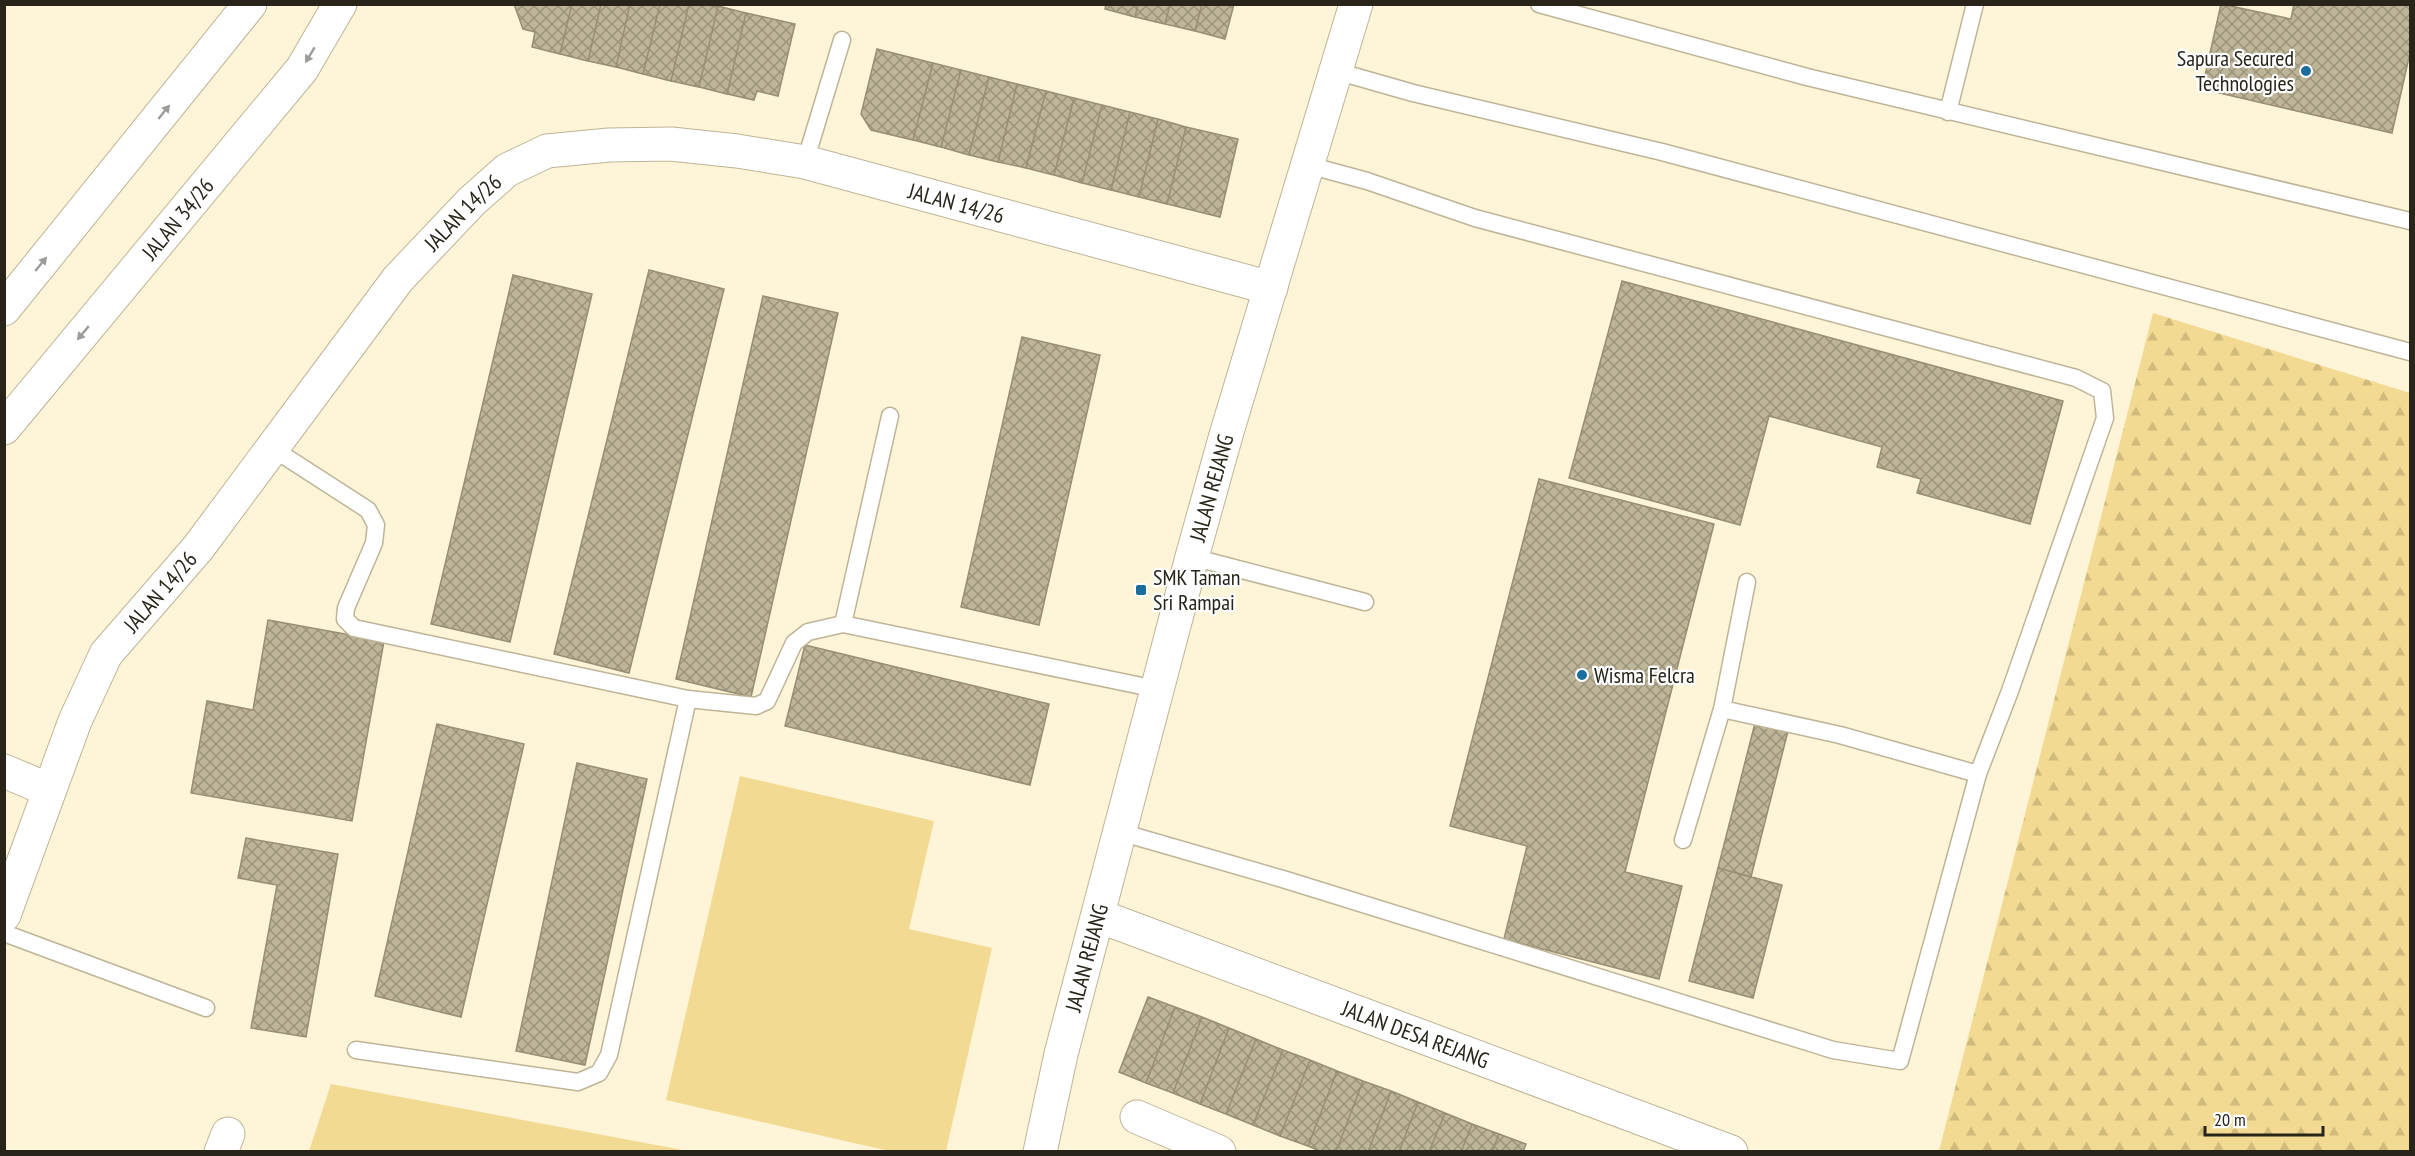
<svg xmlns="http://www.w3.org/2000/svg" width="2415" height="1156" font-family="'PT Sans Narrow',sans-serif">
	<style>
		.green { fill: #f3da92 }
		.forest { fill: url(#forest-firs) }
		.building { fill: url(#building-cross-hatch); stroke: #988e74; stroke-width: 1.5 }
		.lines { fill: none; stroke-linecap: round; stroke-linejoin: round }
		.service-casing { stroke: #beb498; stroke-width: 19 }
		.minor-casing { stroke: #beb498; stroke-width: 35 }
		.secondary-casing { stroke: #beb498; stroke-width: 35 }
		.service { stroke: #fff; stroke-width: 16 }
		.minor { stroke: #fff; stroke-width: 33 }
		.secondary { stroke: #fff; stroke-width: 33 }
		.oneway { fill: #9e9c98 }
		.poi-dot { fill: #1b6d9e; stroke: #fff; stroke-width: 2 }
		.labels { text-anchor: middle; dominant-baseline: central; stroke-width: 4.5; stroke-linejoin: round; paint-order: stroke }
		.poi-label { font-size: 22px; fill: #282419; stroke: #fff; text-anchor: start }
		.street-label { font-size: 22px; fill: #282419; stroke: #fff }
	</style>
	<defs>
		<pattern id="forest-firs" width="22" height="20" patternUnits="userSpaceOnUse" patternTransform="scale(1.5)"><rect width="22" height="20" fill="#f3da92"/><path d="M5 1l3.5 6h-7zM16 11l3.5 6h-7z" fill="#d0bb7d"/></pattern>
		<pattern id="building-cross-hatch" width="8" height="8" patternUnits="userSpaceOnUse" patternTransform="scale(1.5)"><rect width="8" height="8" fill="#beb599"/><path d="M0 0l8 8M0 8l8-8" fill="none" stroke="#9a937c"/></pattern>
	</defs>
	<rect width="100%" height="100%" fill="#fef4d7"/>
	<path class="green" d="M740,776L934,821L909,929L992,948L946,1151H889L666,1100Z
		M331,1084L688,1151H309Z"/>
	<path class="forest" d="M2153,313L2410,393V1151H1939Z"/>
	<path class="building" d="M514,4H572L560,54L532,47L535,32L523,29Z
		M572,4H601L588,61L560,54Z
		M601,4H630L616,67L588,61Z
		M630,4H660L643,74L616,67Z
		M660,4H689L671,81L643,74Z
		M689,4L718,6L699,87L671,81Z
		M1106,4H1138L1135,17L1105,9Z
		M1138,4H1170L1165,24L1135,17Z
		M1170,4H1202L1195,31L1165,24Z
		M1202,4H1234L1225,39L1195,31Z
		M2221,4L2291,19L2294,4H2410V53L2392,133L2202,89Z
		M718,6L746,13L727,94L699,87Z
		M746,13L795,24L778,96L757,91L754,100L727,94Z
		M877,49L933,63L913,140L871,130L861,114Z
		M933,63L961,70L941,147L913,140Z
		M961,70L989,77L969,155L941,147Z
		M989,77L1017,84L998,162L969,155Z
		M1017,84L1046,91L1026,168L998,162Z
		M1046,91L1074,98L1054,175L1026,168Z
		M1074,98L1102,105L1082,183L1054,175Z
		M1102,105L1130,112L1111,190L1082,183Z
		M1130,112L1158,119L1139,197L1111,190Z
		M1158,119L1186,127L1167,204L1139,197Z
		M1186,127L1238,139L1220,217L1167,204Z
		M649,270L724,289L629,673L554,654Z
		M513,275L592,294L510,642L431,624Z
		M1622,281L2063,401L2030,524L1917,493L1921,479L1877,467L1882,447L1769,416L1740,525L1569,478Z
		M763,296L838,313L751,697L676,679Z
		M1022,337L1100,355L1039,625L961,607Z
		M1539,479L1714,524L1625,872L1682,886L1659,979L1504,939L1527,846L1450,826Z
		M268,620L384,641L352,821L191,793L207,701L253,710Z
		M805,645L1049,704L1030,785L785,726Z
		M1755,723L1788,731L1751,877L1718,868Z
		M437,724L524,744L461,1017L375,996Z
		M577,763L647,779L585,1065L516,1051Z
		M246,838L338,854L306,1037L251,1028L277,885L238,878Z
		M1718,868L1782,885L1753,998L1689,981Z
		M1148,997L1175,1007L1146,1083L1119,1072Z
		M1175,1007L1202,1017L1173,1093L1146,1083Z
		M1202,1017L1229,1028L1200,1104L1173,1093Z
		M1229,1028L1256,1039L1226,1114L1200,1104Z
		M1256,1039L1283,1050L1253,1125L1226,1114Z
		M1283,1050L1310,1060L1280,1136L1253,1125Z
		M1310,1060L1337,1071L1308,1146L1280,1136Z
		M1337,1071L1363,1081L1336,1152H1322L1308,1146Z
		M1363,1081L1391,1091L1368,1152H1336Z
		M1391,1091L1418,1102L1399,1152H1368Z
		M1418,1102L1445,1113L1429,1152H1399Z
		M1445,1113L1472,1124L1461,1152H1429Z
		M1472,1124L1499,1134L1492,1152H1461Z
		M1499,1134L1526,1144L1523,1152H1492Z"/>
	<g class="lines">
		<g class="service-casing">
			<path id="service" d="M1539,4L1807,77L2410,221
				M1336,71L1413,93L1662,152L2410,352
				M1948,112L1975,4
				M805,162L842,40
				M890,416L843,624L1156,689
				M272,448L368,510L376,525L374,543L346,608L345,619L354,628L688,699
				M1192,557L1365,602
				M1722,709L1840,735L1978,774
				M1120,832L1286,880L1833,1050L1900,1061L1978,774L2010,691L2105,418L2102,391L2076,378L1475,218L1367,181L1308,165
				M1683,840L1722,709L1747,582
				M4,933L206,1008
				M356,1050L578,1082L599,1073L609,1055L688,699L756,706L767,701L794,643L808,632L843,624"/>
		</g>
		<g class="minor-casing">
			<g id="minor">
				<path d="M4,771L49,790"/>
				<path id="s1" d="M4,915L75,721L106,654L198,548L398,279L472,201L507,170L547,151L609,145L671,144L737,151L805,162L1271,288"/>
				<path id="s2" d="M1099,916L1731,1152"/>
				<path d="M1137,1117L1219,1152"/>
				<path d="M221,1152L228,1134"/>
				<path id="s3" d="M1040,1152L1061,1054L1192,557L1226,435L1356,4"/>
			</g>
		</g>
		<g class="secondary-casing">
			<g id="secondary">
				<path d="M4,309L250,4"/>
				<path id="s4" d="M4,428L302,69L340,4"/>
			</g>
		</g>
		<use href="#service" class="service"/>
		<use href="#minor" class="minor"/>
		<use href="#secondary" class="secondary"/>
	</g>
	<defs><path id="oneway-solid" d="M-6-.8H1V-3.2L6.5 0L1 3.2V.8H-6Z" transform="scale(1.5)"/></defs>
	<g class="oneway">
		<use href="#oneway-solid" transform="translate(310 55) rotate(121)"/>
		<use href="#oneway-solid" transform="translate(164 112) rotate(-51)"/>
		<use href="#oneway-solid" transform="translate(41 264) rotate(-51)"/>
		<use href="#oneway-solid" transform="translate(83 333) rotate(130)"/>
	</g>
	<g class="poi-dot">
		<circle cx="2306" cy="71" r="6"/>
		<rect x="1135" y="584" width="12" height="12" rx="3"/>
		<circle cx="1582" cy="675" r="6"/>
	</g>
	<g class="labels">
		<g class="poi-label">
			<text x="2294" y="58" text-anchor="end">Sapura Secured<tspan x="2294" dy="25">Technologies</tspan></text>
			<text x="1153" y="577">SMK Taman<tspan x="1153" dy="25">Sri Rampai</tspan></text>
			<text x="1594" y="675">Wisma Felcra</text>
		</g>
		<g class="street-label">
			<text stroke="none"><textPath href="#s1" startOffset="1371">JALAN 14/26</textPath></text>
			<text stroke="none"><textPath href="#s1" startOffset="849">JALAN 14/26</textPath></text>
			<text stroke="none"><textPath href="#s4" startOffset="272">JALAN 34/26</textPath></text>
			<text stroke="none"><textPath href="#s3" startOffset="686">JALAN REJANG</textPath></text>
			<text stroke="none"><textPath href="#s1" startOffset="363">JALAN 14/26</textPath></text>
			<text stroke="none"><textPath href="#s3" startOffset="200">JALAN REJANG</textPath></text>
			<text stroke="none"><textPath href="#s2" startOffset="338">JALAN DESA REJANG</textPath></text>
		</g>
	</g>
	<rect width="2415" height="1156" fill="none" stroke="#282419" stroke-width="12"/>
	<path d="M2205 1126v9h118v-9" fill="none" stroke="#282419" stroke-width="3"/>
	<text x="2214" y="1126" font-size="18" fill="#282419" stroke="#ffffff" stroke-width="4.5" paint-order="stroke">20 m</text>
</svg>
